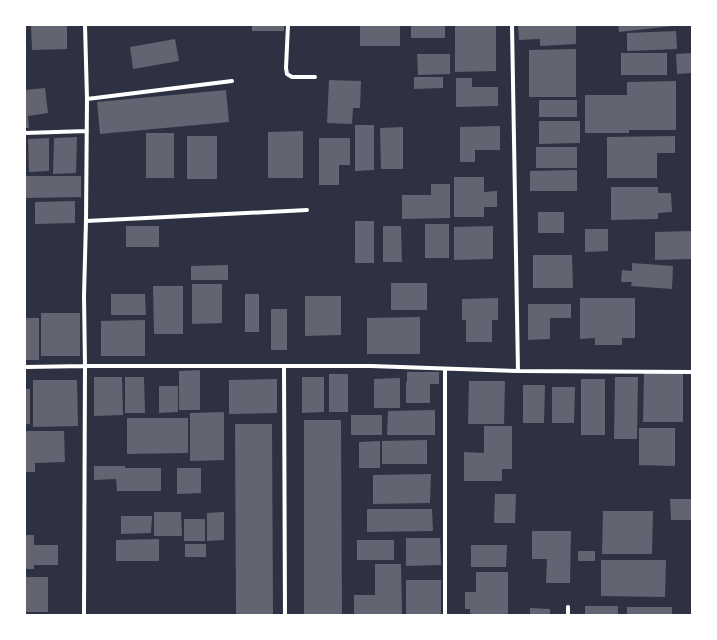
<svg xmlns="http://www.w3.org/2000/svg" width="717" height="640" font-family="'Titillium Web',sans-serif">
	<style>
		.building { fill: #626471 }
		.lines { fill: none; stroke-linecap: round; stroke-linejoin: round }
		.minor { stroke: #fff; stroke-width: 4 }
	</style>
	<rect width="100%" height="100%" fill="#2d3142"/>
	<path class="building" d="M31,25H67V49L32,50Z
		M252,25H284V31H252Z
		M360,25H400V46H360Z
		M411,25H445V38H411Z
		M455,25H496V71L455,72Z
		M540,25H576V44L540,46V39L519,40L518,26Z
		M618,25H673V26L619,32Z
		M676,31L677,49L627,51V33Z
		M175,39L179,61L133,69L130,47Z
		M576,49V97H529V50Z
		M621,53H667V75H621Z
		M692,53V73L677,74L676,54Z
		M417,54H450V74L418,75Z
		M414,77H443V88L414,89Z
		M456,78H472V87H498V106L456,107Z
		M329,80L361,81L360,108H353L352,124L327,123Z
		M676,81V130H629V133H585V95H627V82Z
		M45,88L48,113L28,116L29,128H25V90Z
		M226,90L229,122L100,134L97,102Z
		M539,100H577V117H539Z
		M539,121H580V143L539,144Z
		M355,125H374V170L355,171Z
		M500,126V150H475V162H460V127Z
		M403,127V169H381L380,128Z
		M303,131V178H268V132Z
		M146,133H174V178H146Z
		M187,136H217V179H187Z
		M675,136V153H657V178H607V137Z
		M77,137L76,173L53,174L54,138Z
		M49,138V171L29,172L28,139Z
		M319,138H350V165H339V185H319Z
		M536,147H577V168H536Z
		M577,170V191H530V171Z
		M26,176H81V197L26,198Z
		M454,177H484V192L497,191V207H484V217H454Z
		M431,184H450V218L402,219V195H431Z
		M611,187H658V193H671L672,212L658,213V219L611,220Z
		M75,201V223L35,224V202Z
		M538,212H564V233H538Z
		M355,221H374V263H355Z
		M425,224H449V258H425Z
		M126,226H159V247H126Z
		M383,226H401L402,262H383Z
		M493,226V259L454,260V227Z
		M585,229H608V251L585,252Z
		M692,231V259L655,260V232Z
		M533,255H572L573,288H533Z
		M632,263L673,266L672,289L631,286L632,282H621L622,270L632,271Z
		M228,265V280H191V266Z
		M391,283H427V310H391Z
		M192,284H222V323L192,324Z
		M153,286H183V334H154Z
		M111,294H145L146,315H111Z
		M245,294H259V332H245Z
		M305,296H341V335L305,336Z
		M498,298V320H492V342H466V320H462V299Z
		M580,298H635V338H622V345H595V338L580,339Z
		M528,304H571V318H550V339L528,340Z
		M271,309H287V350H271Z
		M41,313H80V356H41Z
		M420,317V354H367V318Z
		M25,318H39V360H25Z
		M145,320V356H101V321Z
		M200,370V410H179V371Z
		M407,372H439V384H430V403H406V382H407Z
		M644,373H683V422H643Z
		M329,374H348V412H329Z
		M94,377H122L123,415L94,416Z
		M125,377H144L145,413H125Z
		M302,377H324V412L302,413Z
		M615,377H638L637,439H614Z
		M400,378V408H374V379Z
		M277,379V413L229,414V380Z
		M581,379H605V435H581Z
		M33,380H77L78,426L33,427Z
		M469,381H505L504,424H468Z
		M523,385H545L544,423H523Z
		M159,386H178V412L159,413Z
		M552,387H575L574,423H552Z
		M25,389H30V424H25Z
		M435,410V435H387L388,411Z
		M224,412V460L190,461V413Z
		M351,415H382V435H351Z
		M127,418H188V453L127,454Z
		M304,420H341L342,615H304Z
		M235,424H272L273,615H236Z
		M484,426H512V469H502V481H464V452L484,453Z
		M639,428H675V466L639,465Z
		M25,431H64L65,462L35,463V472H25Z
		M427,440V464H382V441Z
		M380,441V468H359V442Z
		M94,466H125V468H161V491H117L116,479L94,480Z
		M177,468H201V493L177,494Z
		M431,474L430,503L373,504V475Z
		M495,494H516L515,523H494Z
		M670,499H691L692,520H671Z
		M367,509H432L433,531L367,532Z
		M603,511H653L652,554H602Z
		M154,512H181L182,536H154Z
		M224,512V540L207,541V513Z
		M121,516H152L151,533L121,534Z
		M184,519H205V541H184Z
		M532,531H571L570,583H546L547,559H532Z
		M25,535H34V545H58V565H34V569H25Z
		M406,538H440L441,565L406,566Z
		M159,539V561H116V540Z
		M357,540H394V560H357Z
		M185,544H206V557H185Z
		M471,545H507L506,567H471Z
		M578,551H595V561H578Z
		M601,560H666L665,597L601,596Z
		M375,564H401L402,615H354V595H375Z
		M476,572H508V615H470V609H465V592H476Z
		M25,577H48V612H25Z
		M406,580H441V615H406Z
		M585,606H618V615H585Z
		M627,607H672V615H627Z
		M530,608L550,609V615H530Z"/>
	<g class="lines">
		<path class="minor" d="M288,25L286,68L287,74L292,77H315
			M512,25L518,371
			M87,99L232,81
			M25,133L87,131
			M86,221L307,210
			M284,366L285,615
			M25,367L85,366H371L518,371L692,372
			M84,615L85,366L84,296L86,221L87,99L85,25
			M445,615V369
			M568,615V607"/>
	</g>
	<rect width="717" height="640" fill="none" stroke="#ffffff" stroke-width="52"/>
</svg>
